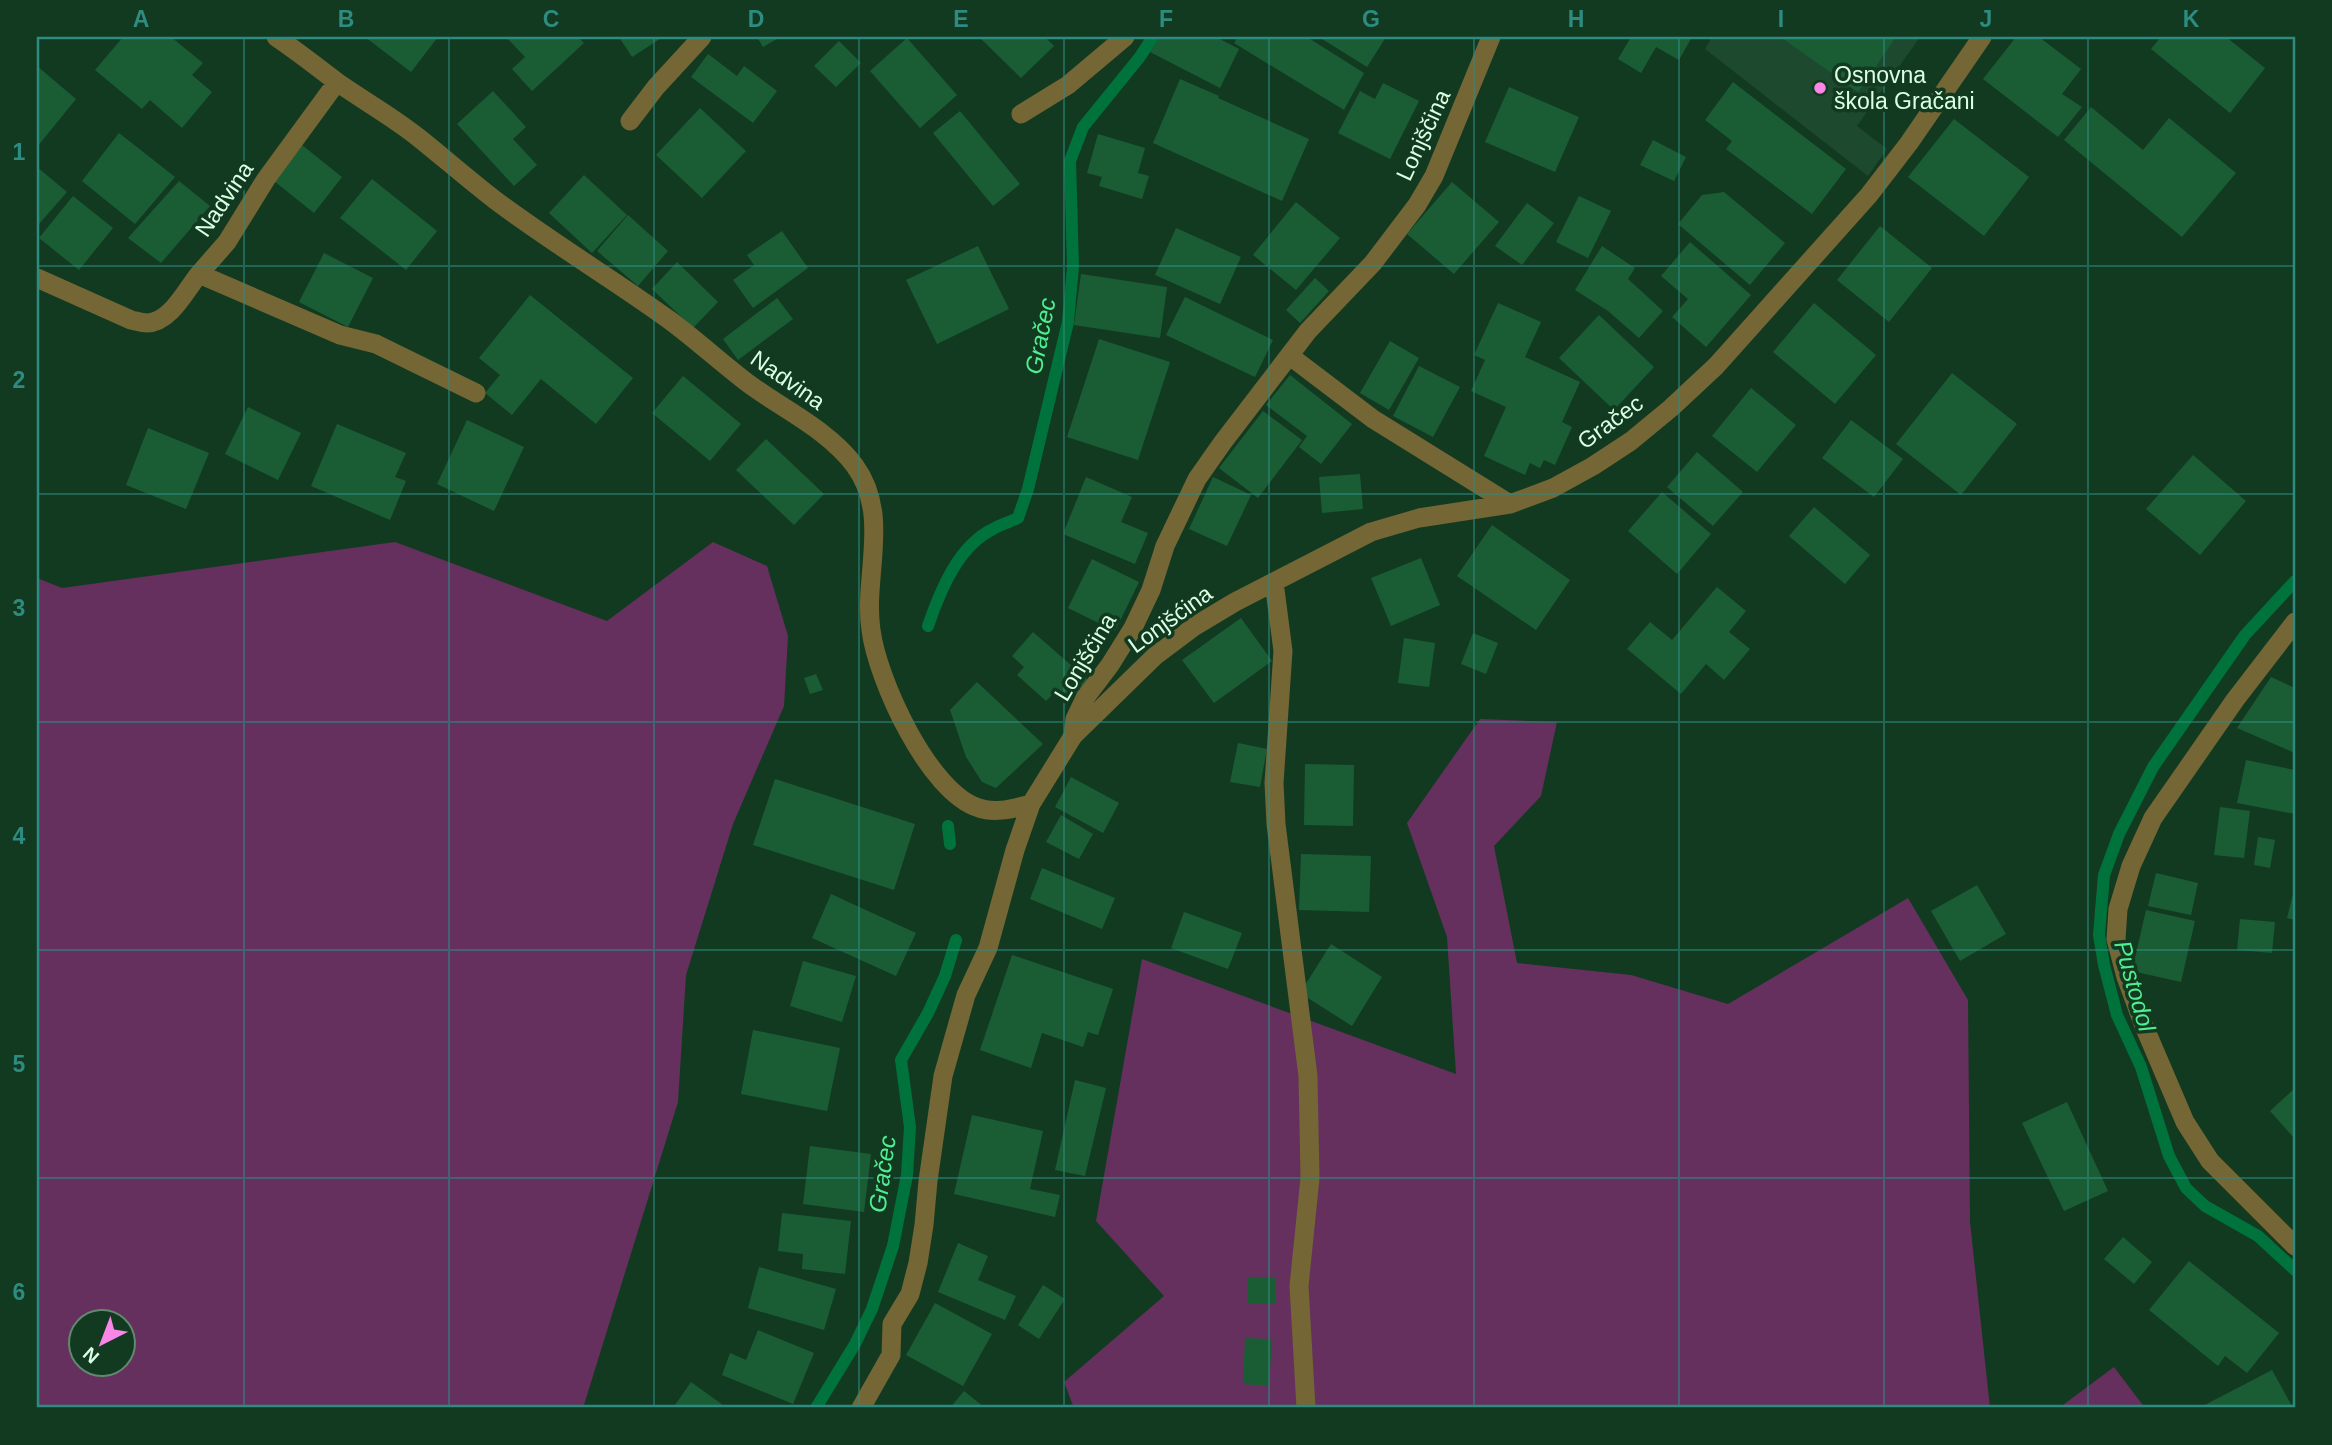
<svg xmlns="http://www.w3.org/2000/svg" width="2332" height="1445" font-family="Arial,sans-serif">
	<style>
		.built { fill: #1d492e }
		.green { fill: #65305d; fill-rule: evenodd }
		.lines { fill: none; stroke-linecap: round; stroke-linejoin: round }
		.stream { stroke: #00733c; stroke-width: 12 }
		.building { fill: #1a5d35 }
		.minor { stroke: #746635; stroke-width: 19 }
		.grid { fill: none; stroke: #2d8b80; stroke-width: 2; stroke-opacity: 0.55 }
		.poi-dot { fill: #fa87e7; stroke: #123a21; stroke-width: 2.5 }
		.labels { text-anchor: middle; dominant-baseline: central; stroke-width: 7; stroke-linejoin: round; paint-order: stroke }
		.poi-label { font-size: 23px; fill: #daffe4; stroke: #123a21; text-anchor: start }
		.street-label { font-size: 23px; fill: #daffe4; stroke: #123a21 }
		.water-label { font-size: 24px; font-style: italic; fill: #51ee91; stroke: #123a21 }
		.neatline { fill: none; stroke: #2d8b80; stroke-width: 2.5 }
		.grid-label { font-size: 23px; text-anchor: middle; font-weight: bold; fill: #2d8b80 }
	</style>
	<rect width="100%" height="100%" fill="#123a21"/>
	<path class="built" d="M1712,37H1920L1857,126L1887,149L1868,176L1705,49Z"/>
	<path class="green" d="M395,542L607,621L713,542L767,566L788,636L784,706L733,824L686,975L678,1102L583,1408H37V578L62,588ZM80,1322H122V1364H80Z
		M1480,719L1557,722L1541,796L1494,846L1517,963L1631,975L1728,1004L1908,898L1968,1000L1970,1222L1990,1408H1074L1064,1382L1164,1296L1096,1221L1142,959L1456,1074L1447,937L1407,823Z
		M2114,1367L2145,1408H2059Z"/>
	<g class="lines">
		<path class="stream" d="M2295,581L2245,635L2153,767L2119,834L2104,875L2099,935L2104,965L2117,1015L2141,1067L2169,1156L2186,1188L2205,1206L2258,1236L2295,1270
			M928,626C940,591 958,546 993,529C1001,524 1010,522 1018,518L1028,489L1068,322L1073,267L1070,161L1083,127L1139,58L1153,37
			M948,826L950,844
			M816,1408L855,1344L872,1309L893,1246L907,1175L910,1127L901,1060L928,1013L945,976L956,940"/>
	</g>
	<path class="building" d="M123,37H171L203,63L192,75L212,92L182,128L150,100L142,109L95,70Z
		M365,37H438L411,72Z
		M510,37H578L584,43L532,91L512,69L525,57L508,39Z
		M619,37H663L632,57Z
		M757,37H780L763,47Z
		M979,37H1045L1054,46L1021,78Z
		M1160,37H1216L1239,49L1220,88L1150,52Z
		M1238,37H1307L1364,73L1344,110L1234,43Z
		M1319,37H1386L1367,67Z
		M1631,37H1692L1679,60L1656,47L1641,73L1618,59Z
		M1783,37H1896L1858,92L1782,38Z
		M2016,37H2039L2081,69L2062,94L2082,107L2058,137L1983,79Z
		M2161,37H2226L2265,68L2230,113L2151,49Z
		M907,38L957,95L920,128L870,71Z
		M839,41L861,63L836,87L814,66Z
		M708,54L737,76L744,66L777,91L753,123L691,77Z
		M37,66L76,99L37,147Z
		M1180,79L1219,96L1218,98L1309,139L1282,201L1153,143Z
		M1733,82L1846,169L1812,214L1726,149L1732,141L1705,120Z
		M1383,83L1419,101L1390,159L1338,133L1360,91L1375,99Z
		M1509,87L1579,117L1555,172L1485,142Z
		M493,91L526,127L513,139L537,165L514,186L457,124Z
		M2091,107L2143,150L2169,118L2236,173L2182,237L2064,140Z
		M700,108L746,151L702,198L656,155Z
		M960,111L1020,184L993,206L933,133Z
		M1954,119L2029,177L1984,236L1908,177Z
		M119,133L175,177L135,224L82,181Z
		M1098,134L1145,148L1138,173L1149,176L1142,199L1099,186L1102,177L1087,173Z
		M1653,140L1686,157L1674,181L1640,165Z
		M302,145L342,177L314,213L274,181Z
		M37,167L67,192L39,224L37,222Z
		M584,175L627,215L592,253L549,213Z
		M372,179L437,231L406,270L340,218Z
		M179,181L210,206L161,263L128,238Z
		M1452,182L1499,222L1454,274L1407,234Z
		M1724,192L1785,243L1750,285L1678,224L1702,195Z
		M73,196L113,228L79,270L39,238Z
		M1579,196L1611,211L1588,258L1556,242Z
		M1296,202L1340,238L1296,290L1253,255Z
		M1527,203L1554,223L1522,265L1495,246Z
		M628,215L668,251L638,286L597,251Z
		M1880,226L1932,268L1889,322L1837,280Z
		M1176,228L1241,257L1220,304L1155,275Z
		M782,231L808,268L753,308L733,280L754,265L747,255Z
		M1690,242L1751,295L1706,347L1672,317L1688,299L1661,276Z
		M978,246L1009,309L937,344L906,280Z
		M1602,246L1635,268L1628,279L1663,311L1639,338L1608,311L1575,290Z
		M324,253L373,278L348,327L299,302Z
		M677,262L718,302L693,328L652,289Z
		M1081,274L1167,287L1160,338L1074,325Z
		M1315,278L1329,291L1300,323L1286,310Z
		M530,295L633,378L596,424L541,379L512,415L485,393L500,375L479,358Z
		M1185,297L1273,340L1255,377L1166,335Z
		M777,298L793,319L738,360L723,339Z
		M1498,303L1541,322L1525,357L1580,382L1562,422L1572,427L1555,465L1544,460L1540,468L1530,463L1525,475L1484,456L1506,407L1471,391L1485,360L1474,355Z
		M1814,303L1876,355L1835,404L1773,352Z
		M1599,315L1654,367L1614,410L1559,358Z
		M1099,339L1170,362L1138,460L1067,437Z
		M1390,341L1419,358L1389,410L1360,393Z
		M1419,366L1460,387L1433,437L1393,416Z
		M1952,373L2017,424L1961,495L1896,444Z
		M1290,375L1352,424L1321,464L1299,447L1307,436L1266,405Z
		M683,376L741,424L710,461L652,413Z
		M1751,388L1796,425L1757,472L1712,436Z
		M248,407L301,433L278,480L225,454Z
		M1263,411L1302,440L1258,498L1219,468Z
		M467,420L524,447L494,511L437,484Z
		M1851,420L1903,459L1874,497L1822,458Z
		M337,424L406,453L395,477L406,481L390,520L311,486Z
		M148,428L209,453L186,509L126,485Z
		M766,439L824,494L794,525L736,470Z
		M1697,452L1743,492L1713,526L1667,487Z
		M2193,455L2246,501L2200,555L2146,509Z
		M1360,474L1363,509L1322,513L1319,477Z
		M1086,477L1132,497L1121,522L1148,533L1135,564L1063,534Z
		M1213,477L1251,495L1227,546L1189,529Z
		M1662,492L1711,534L1677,574L1628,531Z
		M1814,507L1870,555L1845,584L1789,536Z
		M1492,525L1570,580L1536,630L1457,576Z
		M1421,558L1440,605L1391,626L1371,578Z
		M1092,559L1139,582L1115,631L1068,608Z
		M1717,587L1746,611L1729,632L1750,649L1724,680L1706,664L1681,694L1627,649L1650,622L1672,640Z
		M1241,618L1272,661L1214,703L1182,660Z
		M1033,632L1088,680L1066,705L1053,694L1046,701L1017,675L1024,667L1012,656Z
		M1473,633L1498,643L1486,674L1461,664Z
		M1404,638L1435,643L1429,687L1398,683Z
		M816,674L823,690L810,694L804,678Z
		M2271,677L2295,688V753L2237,728Z
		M977,682L1043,744L996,788L982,782L966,757L950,710Z
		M1238,743L1267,749L1260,787L1230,782Z
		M2246,760L2295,770V814L2237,803Z
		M1305,764L1354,765L1353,826L1304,825Z
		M1071,777L1119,803L1103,833L1055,807Z
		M775,779L915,824L894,890L753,845Z
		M2220,807L2250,811L2244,858L2214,855Z
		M1061,815L1093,834L1079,859L1046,842Z
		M2258,837L2275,840L2270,868L2254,865Z
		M1301,854L1371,856L1369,912L1299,910Z
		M1042,868L1115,898L1102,929L1030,899Z
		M2156,873L2198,883L2191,915L2148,906Z
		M1977,885L2006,934L1960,961L1931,911Z
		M2294,890H2295V920L2287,918Z
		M831,894L916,933L896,976L812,938Z
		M2146,910L2195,921L2181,982L2132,971Z
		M1184,912L1242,933L1228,969L1171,948Z
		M2240,919L2275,922L2272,953L2237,950Z
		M1331,944L1382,977L1352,1026L1300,993Z
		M1012,955L1113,989L1098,1035L1088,1032L1083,1047L1042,1033L1031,1068L980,1050Z
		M803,961L856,976L842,1022L790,1006Z
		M753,1030L840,1048L827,1111L741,1094Z
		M1075,1080L1106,1088L1085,1176L1055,1170Z
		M2295,1088V1139L2270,1111Z
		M2067,1102L2108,1191L2064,1211L2022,1123Z
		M972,1115L1043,1131L1030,1189L1060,1195L1055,1217L954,1194Z
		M810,1146L871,1154L864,1212L803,1204Z
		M782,1213L851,1221L845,1274L802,1269L803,1254L778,1251Z
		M2123,1237L2152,1262L2134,1284L2104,1259Z
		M958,1243L988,1256L978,1280L1016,1296L1005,1320L938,1292Z
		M2189,1261L2279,1333L2247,1373L2225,1356L2218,1366L2149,1310Z
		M759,1267L836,1289L824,1330L748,1308Z
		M1248,1277H1275L1276,1303L1248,1304Z
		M1043,1285L1065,1299L1039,1339L1018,1325Z
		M935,1303L992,1334L963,1386L906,1355Z
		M758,1330L814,1353L793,1404L722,1375L730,1353L746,1360Z
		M1245,1338L1272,1339L1269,1386L1243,1384Z
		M2272,1370L2293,1408H2199Z
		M691,1382L727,1408H673Z
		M964,1391L985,1408H950Z"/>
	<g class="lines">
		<path class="minor" d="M276,37C297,51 317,67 337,82C364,101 393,117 419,138C444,158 469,180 495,200C551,242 611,278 668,319C694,338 719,361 745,381C780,408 828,429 855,466C891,516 863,575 871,630C877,679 929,793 979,808C996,814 1014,808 1031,804
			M337,82L266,179L227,242L199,274L340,335L376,344L476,393
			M1021,114L1068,85L1125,37
			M630,121L656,87L702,37
			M37,278L131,320C136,321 142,323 147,323C170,323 186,290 199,274
			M1290,356L1373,419L1510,504
			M1274,582L1283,651L1274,783L1276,824L1308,1076L1310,1178L1299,1286L1306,1408
			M2295,622L2235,700L2153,818L2131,866L2118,909L2116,939L2126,977L2144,1026L2185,1122L2210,1161L2295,1246
			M1073,736L1155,656L1195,626L1235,602L1371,532L1419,518L1510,504L1553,488L1593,466L1631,441L1671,408L1716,366L1869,195L1909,143L1982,37
			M861,1408L891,1355L892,1324L910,1294L918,1263L924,1225L928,1181L943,1076L966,995L988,948L1015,850L1031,804L1073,736L1075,719L1085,698L1110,665L1133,628L1151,590L1165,546L1197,479L1223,442L1308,331L1373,263L1417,205L1434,176L1491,37"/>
	</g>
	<path class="grid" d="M244,37V1408M449,37V1408M654,37V1408M859,37V1408M1064,37V1408M1269,37V1408M1474,37V1408M1679,37V1408M1884,37V1408M2088,37V1408M37,266H2295M37,494H2295M37,722H2295M37,950H2295M37,1178H2295"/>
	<circle class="poi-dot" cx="1820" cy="88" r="7"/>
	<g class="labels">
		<g class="poi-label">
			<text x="1834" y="75">Osnovna<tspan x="1834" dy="26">škola Gračani</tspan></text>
		</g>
		<g class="street-label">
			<text transform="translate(1423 135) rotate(-65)">Lonjščina</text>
			<text transform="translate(224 199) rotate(-56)">Nadvina</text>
			<text transform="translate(788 380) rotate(35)">Nadvina</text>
			<text transform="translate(1610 422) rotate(-36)">Gračec</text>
			<text transform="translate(1170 619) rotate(-36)">Lonjšćina</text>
			<text transform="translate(1085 657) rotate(-59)">Lonjščina</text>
		</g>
		<g class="water-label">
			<text transform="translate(1040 336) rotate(-79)">Gračec</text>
			<text transform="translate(2135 986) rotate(74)">Pustodol</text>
			<text transform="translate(882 1174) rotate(-82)">Gračec</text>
		</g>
	</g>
	<rect width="2332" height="1445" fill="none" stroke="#123a21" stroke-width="77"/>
	<g transform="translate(102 1343) rotate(222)"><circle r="33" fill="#123a21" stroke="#62896f" stroke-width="2"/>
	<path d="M0-5L12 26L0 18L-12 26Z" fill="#fa87e7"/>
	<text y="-10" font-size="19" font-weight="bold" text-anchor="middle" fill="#daffe4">N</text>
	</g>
	<rect x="38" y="38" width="2256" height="1368" class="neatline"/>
	<g class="grid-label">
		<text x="141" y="27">A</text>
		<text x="346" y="27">B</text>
		<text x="551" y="27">C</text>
		<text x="756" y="27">D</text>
		<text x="961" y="27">E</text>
		<text x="1166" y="27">F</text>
		<text x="1371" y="27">G</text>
		<text x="1576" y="27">H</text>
		<text x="1781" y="27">I</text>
		<text x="1986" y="27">J</text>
		<text x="2191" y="27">K</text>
		<text x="19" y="160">1</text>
		<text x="19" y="388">2</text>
		<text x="19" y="616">3</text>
		<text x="19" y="844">4</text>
		<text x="19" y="1072">5</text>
		<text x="19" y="1300">6</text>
	</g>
</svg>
